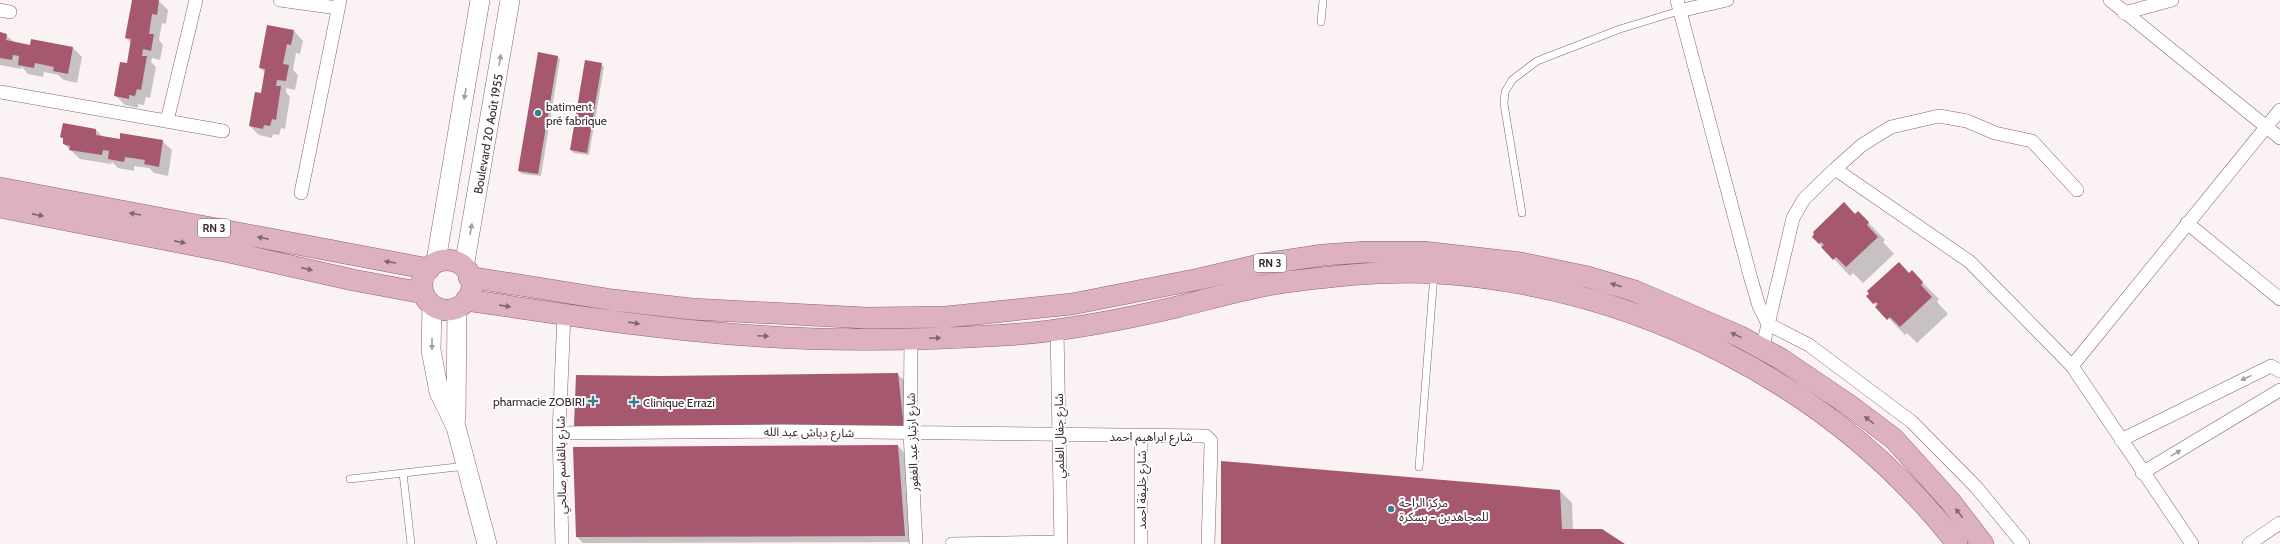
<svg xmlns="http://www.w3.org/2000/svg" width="2280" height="544" font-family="Cabin,'Noto Sans Arabic',sans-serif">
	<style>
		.shadow { fill: #0003 }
		.building { fill: #a5586e }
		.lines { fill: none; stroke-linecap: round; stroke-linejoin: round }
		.lane-casing { stroke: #88646c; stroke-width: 8 }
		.street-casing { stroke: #88646c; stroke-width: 14 }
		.secondary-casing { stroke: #88646c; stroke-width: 20 }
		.primary-casing { stroke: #95616e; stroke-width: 22 }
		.lane { stroke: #fff; stroke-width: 7 }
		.street { stroke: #fff; stroke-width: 13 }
		.secondary { stroke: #fff; stroke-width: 19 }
		.primary { stroke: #ddb2be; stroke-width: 21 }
		.oneway { fill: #a59ea0 }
		.oneway2 { fill: #82666d }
		.poi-dot { fill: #387b8b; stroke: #fff; stroke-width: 1.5 }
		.labels { text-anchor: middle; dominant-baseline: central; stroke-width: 4; stroke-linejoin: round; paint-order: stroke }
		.shield { fill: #fff; stroke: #74686b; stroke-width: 1 }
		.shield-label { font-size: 11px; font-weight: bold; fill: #38282b }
		.poi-label { font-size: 12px; fill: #38282b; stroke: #fff; text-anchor: start }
		.street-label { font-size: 12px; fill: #38282b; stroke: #fff }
	</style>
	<rect width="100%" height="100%" fill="#fbf2f4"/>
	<path class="shadow" d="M133,0L159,1L168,10L166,24L162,23L159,40L163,45L160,60L152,58L151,62L156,67L150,98L146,97L144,105L138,104V108L125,105L115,95L128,64L131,43L126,38Z
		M294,31L303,41L300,54L296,53L293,70L298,75L295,90L286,88V92L290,97L285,129L281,128L279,135L273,134L272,138L259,135L250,126L262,94L266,73L260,68Z
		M0,33L6,35L15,43L31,46L73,48L82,57L77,83L64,80L58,75L44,72L43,77L28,74L22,67L21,69L0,65Z
		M557,57L560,59L541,176L522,174L519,171Z
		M601,64L604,67L589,155L574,153L571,150Z
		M96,130L103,137L121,140L162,141L172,150L168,176L154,173L149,168L134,166V171L118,168L112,162L111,164L80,159L64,144V140L61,137Z
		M1858,212L1885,240L1883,242L1894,254L1863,283L1853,273L1850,276L1813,237Z
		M1912,272L1939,299L1937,302L1948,314L1917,343L1907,333L1905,335L1867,296Z
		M897,374L904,380L909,434L585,435L576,426Z
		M898,446L904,452L911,542L583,543L577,537L574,448Z
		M1560,491L1572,503L1573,530L1623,544H1222Z"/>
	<path class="building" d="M132,0H159L157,15L152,14L149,34H154L151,51L143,49L142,56H147L141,90L137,89L135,96L129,95V99L114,96L120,62L127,63L131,39L125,38Z
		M267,25L294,30L291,45L287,44L283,64L289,65L286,81L277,80L276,86H281L276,120L272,119L270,126L264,125L263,129L249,126L255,92L261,93L265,69L259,68Z
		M0,32L7,34L6,40L30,45L31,39L73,47L68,74L53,71L54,67L35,63L34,68L18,65L19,56L13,55L12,60L0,58Z
		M538,52L558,56L538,174L518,171Z
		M585,60L602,63L587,153L570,150Z
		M63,123L96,129V135L120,139V133L163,140L159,167L144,164L145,160L125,157L124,162L108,159L109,151L103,150L102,155L69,150L70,146L63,144V138L60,137Z
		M1844,202L1855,214L1858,211L1869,222L1867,225L1878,237L1846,267L1836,257L1833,260L1821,247L1824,245L1821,242L1819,244L1812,237L1814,234L1813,232Z
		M1899,262L1909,273L1912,270L1923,282L1921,285L1932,297L1900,327L1890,317L1887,320L1875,307L1878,304L1876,302L1873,304L1866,296L1869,294L1867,291Z
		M898,373L904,428L574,426L576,375L660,376Z
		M898,445L905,536L576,537L573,447Z
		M1221,461L1560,490L1562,529H1602L1625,544H1221Z"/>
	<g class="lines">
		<g class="lane-casing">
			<path id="lane" d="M1321,22L1323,0
				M1522,213L1504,104L1505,92L1512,80L1537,61L1620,29L1679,11
				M1419,467L1434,274
				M403,473L411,544
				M350,479L466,466"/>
		</g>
		<g class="street-casing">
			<path id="street" d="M280,0L338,8
				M1677,0L1751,279L1759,306L1768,324L1809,345L1912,422L1977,488L2023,544
				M2110,0L2280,138
				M0,10L10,12
				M1679,11L1727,0
				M2124,13L2172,0
				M0,92L223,131
				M167,121L196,0
				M1835,169L1862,145L1891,127L1939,116L1967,121L1995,133L2032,141L2077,190
				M301,193L340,0
				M2187,223L2280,299
				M1057,329L1061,544
				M911,340L910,433L916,544
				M1762,350L1793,218L1804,199L1835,169L1970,262L2072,366L2192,544
				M2072,366L2280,110
				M559,433L782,431L1206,436L1211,441V446L1208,544
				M1141,436V544
				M2121,440L2271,366L2280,371
				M2142,473L2280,390
				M562,544L559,433L564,314
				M952,544L1061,542
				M2249,544L2280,523"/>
		</g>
		<g class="secondary-casing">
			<path id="secondary" d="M436,261L480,0
				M464,267L510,0
				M432,305L431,350L439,392L456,427L487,544
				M456,418L457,307"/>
		</g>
		<g class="primary-casing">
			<path id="primary" d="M0,188L429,269
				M0,207L229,252L353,280L423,293
				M422 285a25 25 0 1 1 50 0a25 25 0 1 1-50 0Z
				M469,277L613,300L692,309L867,318L946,317L1072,304L1199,279L1263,264L1323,255L1365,252H1423L1521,263L1588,277L1635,291L1739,336L1781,359L1849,405L1894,439L1950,501L1983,544
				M466,300C563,314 660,330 758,336C840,342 923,340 1005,335C1062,332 1121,320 1177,307C1213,298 1249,287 1286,282C1335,276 1386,270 1436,273C1637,286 1833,384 1957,544"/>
		</g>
		<use href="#lane" class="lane"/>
		<use href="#street" class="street"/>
		<use href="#secondary" class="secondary"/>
		<use href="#primary" class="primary"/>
	</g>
	<defs><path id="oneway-solid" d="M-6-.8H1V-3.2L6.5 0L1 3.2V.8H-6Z"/></defs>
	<g class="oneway">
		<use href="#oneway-solid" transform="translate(500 60) rotate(-81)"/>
		<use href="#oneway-solid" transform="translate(465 94) rotate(100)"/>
		<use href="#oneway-solid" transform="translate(471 229) rotate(-80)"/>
		<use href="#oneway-solid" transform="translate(432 344) rotate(90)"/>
		<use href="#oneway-solid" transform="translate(2246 378) rotate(154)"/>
		<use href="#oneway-solid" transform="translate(2176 453) rotate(-31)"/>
	</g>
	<g class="oneway2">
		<use href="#oneway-solid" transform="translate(135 214) rotate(-170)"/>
		<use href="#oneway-solid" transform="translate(38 215) rotate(11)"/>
		<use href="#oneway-solid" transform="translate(263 238) rotate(-168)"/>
		<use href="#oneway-solid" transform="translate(180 242) rotate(11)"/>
		<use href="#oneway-solid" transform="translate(390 262) rotate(-171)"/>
		<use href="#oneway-solid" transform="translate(307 269) rotate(13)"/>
		<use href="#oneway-solid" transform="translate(1616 285) rotate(-163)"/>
		<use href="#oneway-solid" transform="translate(505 306) rotate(8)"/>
		<use href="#oneway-solid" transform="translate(634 323) rotate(8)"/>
		<use href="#oneway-solid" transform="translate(1736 335) rotate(-154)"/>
		<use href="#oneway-solid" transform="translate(763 336) rotate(2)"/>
		<use href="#oneway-solid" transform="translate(935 338) rotate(-3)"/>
		<use href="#oneway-solid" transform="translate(1869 420) rotate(-142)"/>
		<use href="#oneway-solid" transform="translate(1959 513) rotate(-128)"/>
	</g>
	<g class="poi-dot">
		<circle cx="538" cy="113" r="4"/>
		<path d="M591 395h4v4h4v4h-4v4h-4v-4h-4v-4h4z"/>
		<path d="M632 396h4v4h4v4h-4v4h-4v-4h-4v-4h4z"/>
		<circle cx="1391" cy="509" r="4"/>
	</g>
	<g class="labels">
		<g class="shield">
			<rect x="198" y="219" width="32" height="18" rx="3"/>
			<rect x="1254" y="254" width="32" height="18" rx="3"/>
		</g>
		<g class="shield-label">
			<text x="214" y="228">RN 3</text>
			<text x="1270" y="263">RN 3</text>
		</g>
		<g class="poi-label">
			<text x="546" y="106">batiment<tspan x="546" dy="14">pré fabrique</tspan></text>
			<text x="585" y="401" text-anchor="end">pharmacie ZOBIRI</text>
			<text x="643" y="402">Clinique Errazi</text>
			<text x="1399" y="502">مركز الراحة<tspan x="1399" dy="14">للمجاهدين - بسكرة</tspan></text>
		</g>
		<g class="street-label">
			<text transform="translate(488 134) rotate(-80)">Boulevard 20 Août 1955</text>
			<text transform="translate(809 432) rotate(1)">شارع دباش عبد الله</text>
			<text transform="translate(1059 436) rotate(-91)">شارع جفال العلمي</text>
			<text x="1151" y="436">شارع ابراهيم احمد</text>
			<text transform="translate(912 442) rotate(-92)">شارع ارتباز عبد الغفور</text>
			<text transform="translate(561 465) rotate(-91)">شارع بالقاسم صالحي</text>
			<text transform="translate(1141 490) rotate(-90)">شارع خليفة احمد</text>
		</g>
	</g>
</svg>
